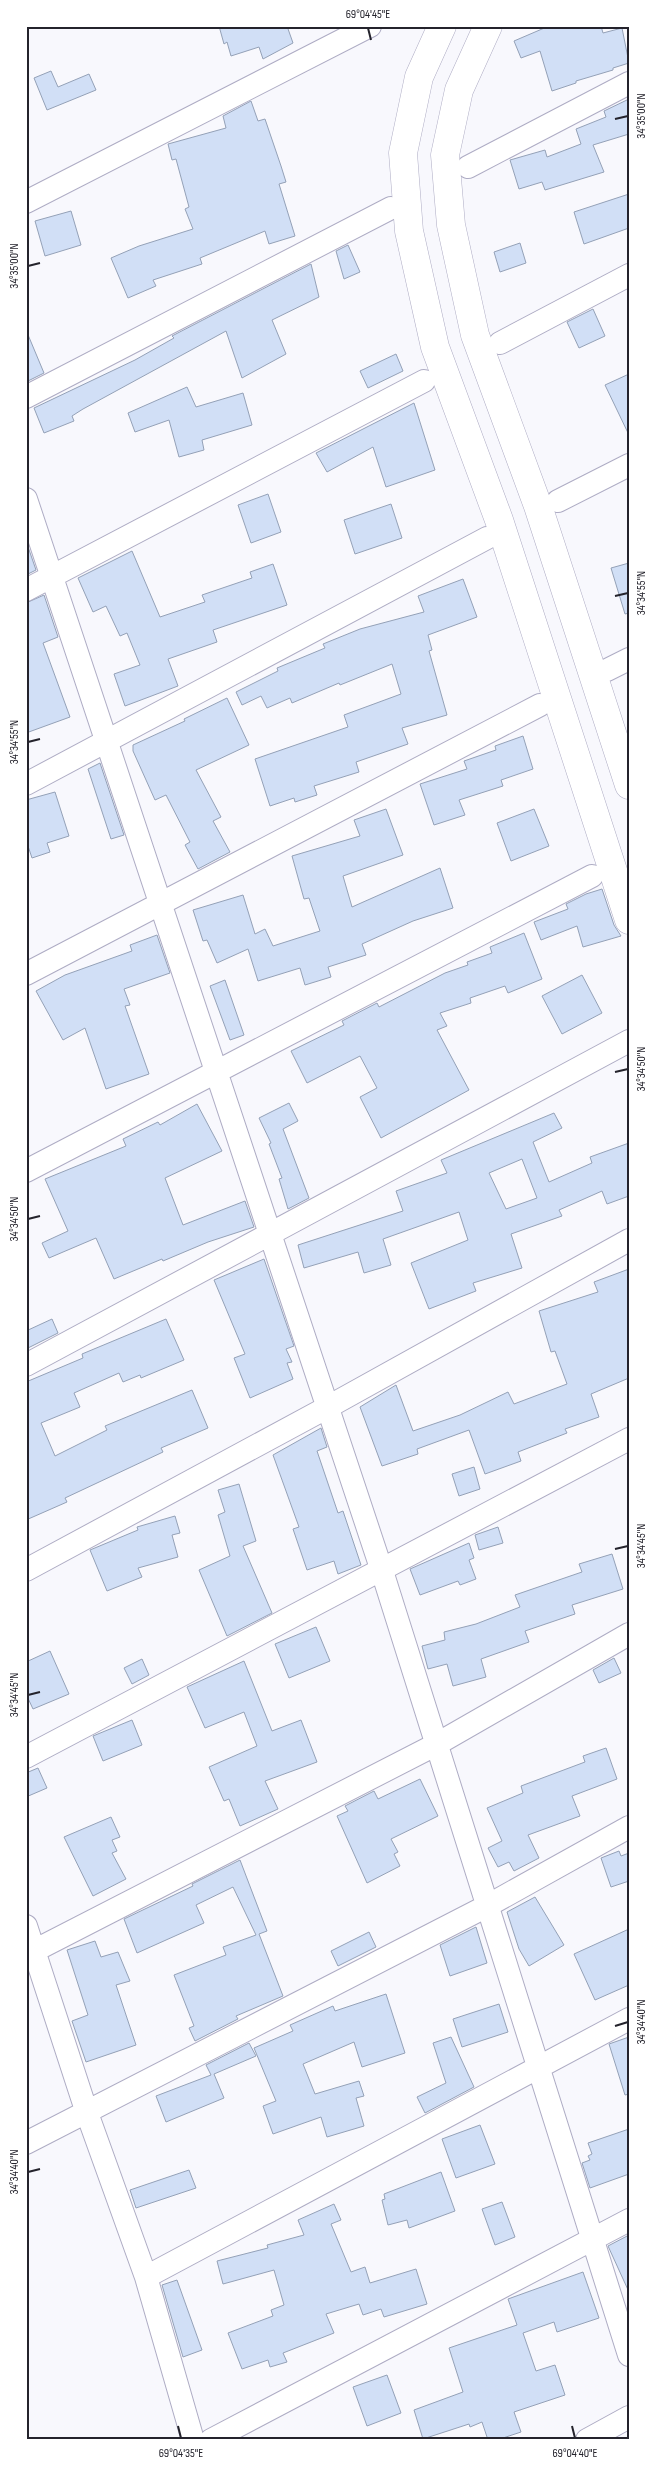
<svg xmlns="http://www.w3.org/2000/svg" width="655" height="2466" font-family="'Sofia Sans Condensed',sans-serif">
	<style>
		.building { fill: #d1dff6; stroke: #94a1b7; fill-rule: evenodd }
		.lines { fill: none; stroke-linecap: round; stroke-linejoin: round }
		.minor-casing { stroke: #aeacc4; stroke-width: 24 }
		.secondary-casing { stroke: #aeacc4; stroke-width: 29 }
		.minor { stroke: #fff; stroke-width: 22 }
		.secondary { stroke: #fff; stroke-width: 28 }
		.ticks { fill: none; stroke: #24232c; stroke-width: 2 }
		.neatline { fill: none; stroke: #24232c; stroke-width: 2 }
		.ticks-label { font-size: 12px; text-anchor: middle; fill: #24232c }
	</style>
	<rect width="100%" height="100%" fill="#f8f8fd"/>
	<path class="building" d="M219,26H287L293,43L263,59L259,47L231,56L227,42L224,44Z
		M549,26H601L603,33L622,28L629,63L613,68V70L576,81V83L552,91L540,51L521,58L514,41Z
		M51,71L58,87L89,74L96,90L47,110L34,78Z
		M629,99V134L593,145L604,172L545,190L542,182L519,189L510,160L545,150L547,157L581,144L576,129L606,117L604,111Z
		M251,101L258,121L265,119L281,166L286,182L279,184L295,236L269,244L265,231L200,258L202,264L153,280L156,286L128,298L111,258L139,246L193,229L185,209L189,207L176,159L172,160L168,144L226,128L223,116Z
		M629,194V228L584,244L574,212Z
		M71,211L81,245L45,256L35,221Z
		M520,243L526,263L500,272L494,252Z
		M348,245L360,272L344,279L336,251Z
		M311,264L319,297L272,320L286,354L242,378L226,331L83,409L72,416L74,421L44,433L34,408L135,360L174,338L172,336Z
		M593,309L605,336L579,348L567,322Z
		M26,330L44,373L26,382Z
		M396,354L403,371L368,388L360,371Z
		M629,374V435L605,385Z
		M187,387L196,407L243,393L252,425L202,440L204,450L179,457L169,420L135,432L128,413Z
		M414,403L435,470L386,487L373,447L327,472L316,453Z
		M268,494L281,532L251,543L238,505Z
		M391,504L402,538L355,554L344,520Z
		M26,541L36,570L26,575Z
		M132,551L160,617L205,602L202,595L252,578L250,572L273,564L287,605L213,630L217,642L168,659L178,686L125,706L114,674L140,665L127,633L120,636L106,606L93,612L78,578Z
		M629,563V613L625,614L611,568Z
		M463,579L477,617L428,635L432,650L429,651L447,715L402,728L408,744L356,762L359,772L314,786L317,795L295,802L294,798L270,806L255,759L348,727L344,715L401,694L392,664L340,685L339,683L292,703L290,698L267,708L261,696L242,705L236,692L278,671L277,668L325,648L323,644L360,629L424,612L418,596Z
		M44,595L58,637L43,643L70,717L26,733V603Z
		M227,698L249,745L196,770L221,817L213,821L230,852L198,869L185,845L190,842L166,795L155,800L133,751V745L185,721L184,719Z
		M523,736L533,769L501,780L503,786L459,800L465,815L434,825L420,784L467,769L464,761L496,750L495,746Z
		M100,763L124,835L111,839L88,769Z
		M55,792L69,836L47,843L50,852L32,858L26,840V800Z
		M386,809L403,855L343,876L352,907L440,868L453,908L413,921L362,944L366,955L328,967L331,977L305,985L300,968L258,981L248,949L217,963L207,940L203,941L193,910L243,895L255,934L265,929L273,946L320,931L309,898L304,899L292,856L360,836L354,820Z
		M534,809L549,846L511,861L497,823Z
		M602,889L614,925L621,936L583,947L577,926L541,940L534,922L568,909L566,904L586,894Z
		M524,933L542,979L508,993L505,986L470,998L471,1003L440,1013L447,1026L437,1030L469,1090L381,1138L360,1097L377,1088L360,1056L307,1083L291,1051L344,1025L342,1021L377,1003L379,1007L445,973L468,965L467,962L492,953L490,947Z
		M157,935L170,973L124,989L130,1005L125,1006L149,1074L106,1089L85,1028L63,1040L36,991L65,975L132,951L130,945Z
		M582,975L602,1013L562,1034L542,996Z
		M225,980L244,1035L230,1040L210,986Z
		M289,1103L298,1121L283,1129L309,1198L288,1209L279,1179L282,1178L269,1144L271,1143L259,1118Z
		M197,1104L222,1151L165,1178L183,1225L245,1201L254,1227L208,1242L163,1261L162,1259L114,1279L96,1238L49,1258L42,1243L68,1231L45,1179L126,1146L123,1139L158,1122L160,1125Z
		M554,1113L562,1128L533,1142L549,1182L592,1163L590,1157L629,1143V1196L607,1204L602,1191L559,1210L562,1216L511,1234L522,1268L473,1283L476,1291L429,1309L411,1263L468,1240L459,1212L383,1239L391,1265L364,1273L358,1252L304,1268L298,1245L403,1211L396,1191L447,1173L441,1160ZM522,1159L537,1198L506,1209L489,1173Z
		M264,1259L294,1346L286,1349L292,1362L287,1363L293,1379L250,1398L234,1358L245,1354L214,1280Z
		M629,1269V1378L591,1394L599,1417L565,1429L567,1433L518,1452L521,1461L485,1474L469,1430L417,1449L418,1454L382,1466L360,1407L396,1385L413,1431L460,1415L508,1392L514,1404L567,1384L555,1351L551,1352L539,1311L598,1292L594,1282Z
		M52,1319L58,1333L26,1349V1331Z
		M166,1319L184,1360L141,1378L140,1375L123,1382L119,1373L74,1393L80,1407L41,1423L55,1456L107,1430L105,1426L192,1390L208,1428L161,1448L163,1452L65,1498L67,1502L26,1520V1382L83,1358L82,1354Z
		M321,1428L327,1447L317,1451L338,1513L343,1511L361,1565L338,1574L334,1561L307,1570L293,1529L299,1527L273,1455Z
		M474,1467L480,1489L459,1496L452,1474Z
		M239,1484L256,1541L243,1546L272,1613L227,1636L199,1570L230,1556L218,1515L225,1512L218,1490Z
		M175,1516L180,1533L172,1535L178,1557L138,1568L142,1577L107,1591L90,1550L138,1530L137,1527Z
		M498,1527L503,1543L479,1550L475,1535Z
		M469,1543L474,1558L469,1560L476,1579L460,1585L458,1581L420,1595L410,1569Z
		M612,1554L623,1589L572,1605L575,1614L525,1631L529,1642L481,1659L486,1677L453,1686L447,1664L428,1669L422,1646L445,1640L444,1632L476,1624L520,1607L515,1595L582,1572L579,1564Z
		M316,1627L330,1661L289,1678L275,1644Z
		M50,1651L69,1694L33,1709L26,1694V1662Z
		M614,1658L621,1673L599,1683L593,1670Z
		M142,1659L149,1675L132,1684L124,1668Z
		M244,1661L272,1731L301,1720L317,1762L265,1781L278,1809L240,1826L229,1799L224,1801L209,1767L257,1746L244,1712L205,1728L187,1687Z
		M132,1720L142,1745L103,1761L93,1736Z
		M606,1748L617,1779L572,1796L580,1816L528,1835L539,1858L514,1871L509,1862L498,1867L488,1848L502,1841L487,1808L523,1793L521,1786L585,1762L583,1756Z
		M38,1768L47,1788L26,1797V1773Z
		M420,1779L438,1816L391,1839L398,1852L394,1854L400,1866L367,1883L337,1816L348,1811L345,1806L374,1791L378,1799Z
		M111,1817L120,1837L112,1840L117,1851L112,1853L126,1879L93,1896L64,1837Z
		M619,1851L621,1856L629,1853V1881L611,1887L601,1858Z
		M240,1860L267,1931L259,1934L283,1996L236,2016L238,2019L195,2041L189,2028L194,2026L174,1975L226,1955L223,1947L256,1935L233,1887L196,1905L204,1923L137,1953L124,1919L193,1886L192,1884Z
		M535,1897L564,1945L529,1966L519,1949L507,1912Z
		M476,1927L487,1963L450,1976L440,1945Z
		M629,1929V1985L595,2000L574,1954Z
		M369,1932L376,1947L338,1966L331,1951Z
		M95,1941L101,1957L118,1952L130,1981L116,1985L136,2045L86,2062L72,2021L88,2015L67,1950Z
		M386,1994L405,2053L362,2067L354,2042L303,2064L315,2094L359,2081L364,2096L356,2098L364,2126L327,2137L321,2117L273,2134L263,2106L276,2101L254,2048L293,2031L290,2025L333,2006L335,2011Z
		M499,2004L508,2032L462,2047L453,2019Z
		M451,2037L474,2087L425,2113L417,2097L446,2083L433,2043Z
		M629,2037V2094L625,2095L609,2044Z
		M249,2043L256,2056L214,2074L224,2098L166,2122L156,2096L211,2075L206,2065Z
		M480,2125L495,2164L456,2178L442,2139Z
		M629,2129V2174L590,2188L582,2163L590,2160L588,2156L592,2154L588,2143Z
		M189,2170L196,2188L136,2208L130,2190Z
		M441,2172L455,2211L409,2228L407,2220L388,2225L382,2200L385,2199L384,2194Z
		M502,2202L515,2237L495,2245L482,2209Z
		M334,2204L341,2220L331,2224L351,2272L365,2267L370,2283L416,2269L427,2304L384,2317L381,2309L363,2315L359,2304L326,2314L334,2333L283,2353L287,2362L270,2367L268,2360L242,2369L228,2333L273,2316L271,2310L284,2305L274,2270L223,2284L217,2261L268,2248L267,2245L304,2235L298,2220Z
		M629,2235V2292L608,2246Z
		M583,2272L599,2318L557,2332L554,2322L523,2333L536,2371L555,2365L565,2395L514,2412L521,2432L497,2440H488L482,2422L470,2427L469,2424L423,2439L414,2410L463,2392L449,2348L517,2325L508,2299Z
		M177,2280L202,2350L183,2357L162,2285Z
		M387,2375L401,2413L367,2426L353,2387Z"/>
	<g class="lines">
		<g class="minor-casing">
			<path id="minor" d="M468,167L629,83
				M26,202L370,26
				M500,343L629,275
				M26,397L391,208
				M26,499L382,1571L629,2355
				M558,501L629,465
				M26,590L424,381
				M607,670L629,659
				M26,784L487,538
				M26,974L540,705
				M26,1171L592,876
				M26,1365L629,1041
				M26,1570L328,1407L629,1240
				M26,1757L629,1439
				M26,1926L87,2113L146,2277L193,2440
				M26,1955L437,1744L629,1634
				M26,2143L487,1906L629,1827
				M146,2277L629,2019
				M211,2440L629,2220
				M587,2440L629,2417"/>
		</g>
		<g class="secondary-casing">
			<path id="secondary" d="M442,26L419,77L403,153L409,231L435,347L499,520L629,920
				M488,26L459,90L445,155L451,225L475,335L538,506L629,785"/>
		</g>
		<use href="#minor" class="minor"/>
		<use href="#secondary" class="secondary"/>
	</g>
	<path class="ticks" d="M368,28L371,40M615,119L628,116M28,266L40,263M615,596L628,593M28,742L40,739M615,1072L628,1069M28,1219L40,1216M615,1549L628,1546M28,1695L40,1692M615,2026L628,2022M28,2172L40,2169M178,2426L181,2438M572,2426L575,2438"/>
	<rect width="655" height="2466" fill="none" stroke="#ffffff" stroke-width="55"/>
	<rect x="28" y="28" width="600" height="2410" class="neatline"/>
	<g class="ticks-label">
		<text x="368" y="18">69°04'45"E</text>
		<text transform="translate(641 116) rotate(-90)" y="4">34°35'00"N</text>
		<text transform="translate(14 266) rotate(-90)" y="4">34°35'00"N</text>
		<text transform="translate(641 593) rotate(-90)" y="4">34°34'55"N</text>
		<text transform="translate(14 742) rotate(-90)" y="4">34°34'55"N</text>
		<text transform="translate(641 1069) rotate(-90)" y="4">34°34'50"N</text>
		<text transform="translate(14 1219) rotate(-90)" y="4">34°34'50"N</text>
		<text transform="translate(641 1546) rotate(-90)" y="4">34°34'45"N</text>
		<text transform="translate(14 1695) rotate(-90)" y="4">34°34'45"N</text>
		<text transform="translate(641 2022) rotate(-90)" y="4">34°34'40"N</text>
		<text transform="translate(14 2172) rotate(-90)" y="4">34°34'40"N</text>
		<text x="181" y="2457">69°04'35"E</text>
		<text x="575" y="2457">69°04'40"E</text>
	</g>
</svg>
